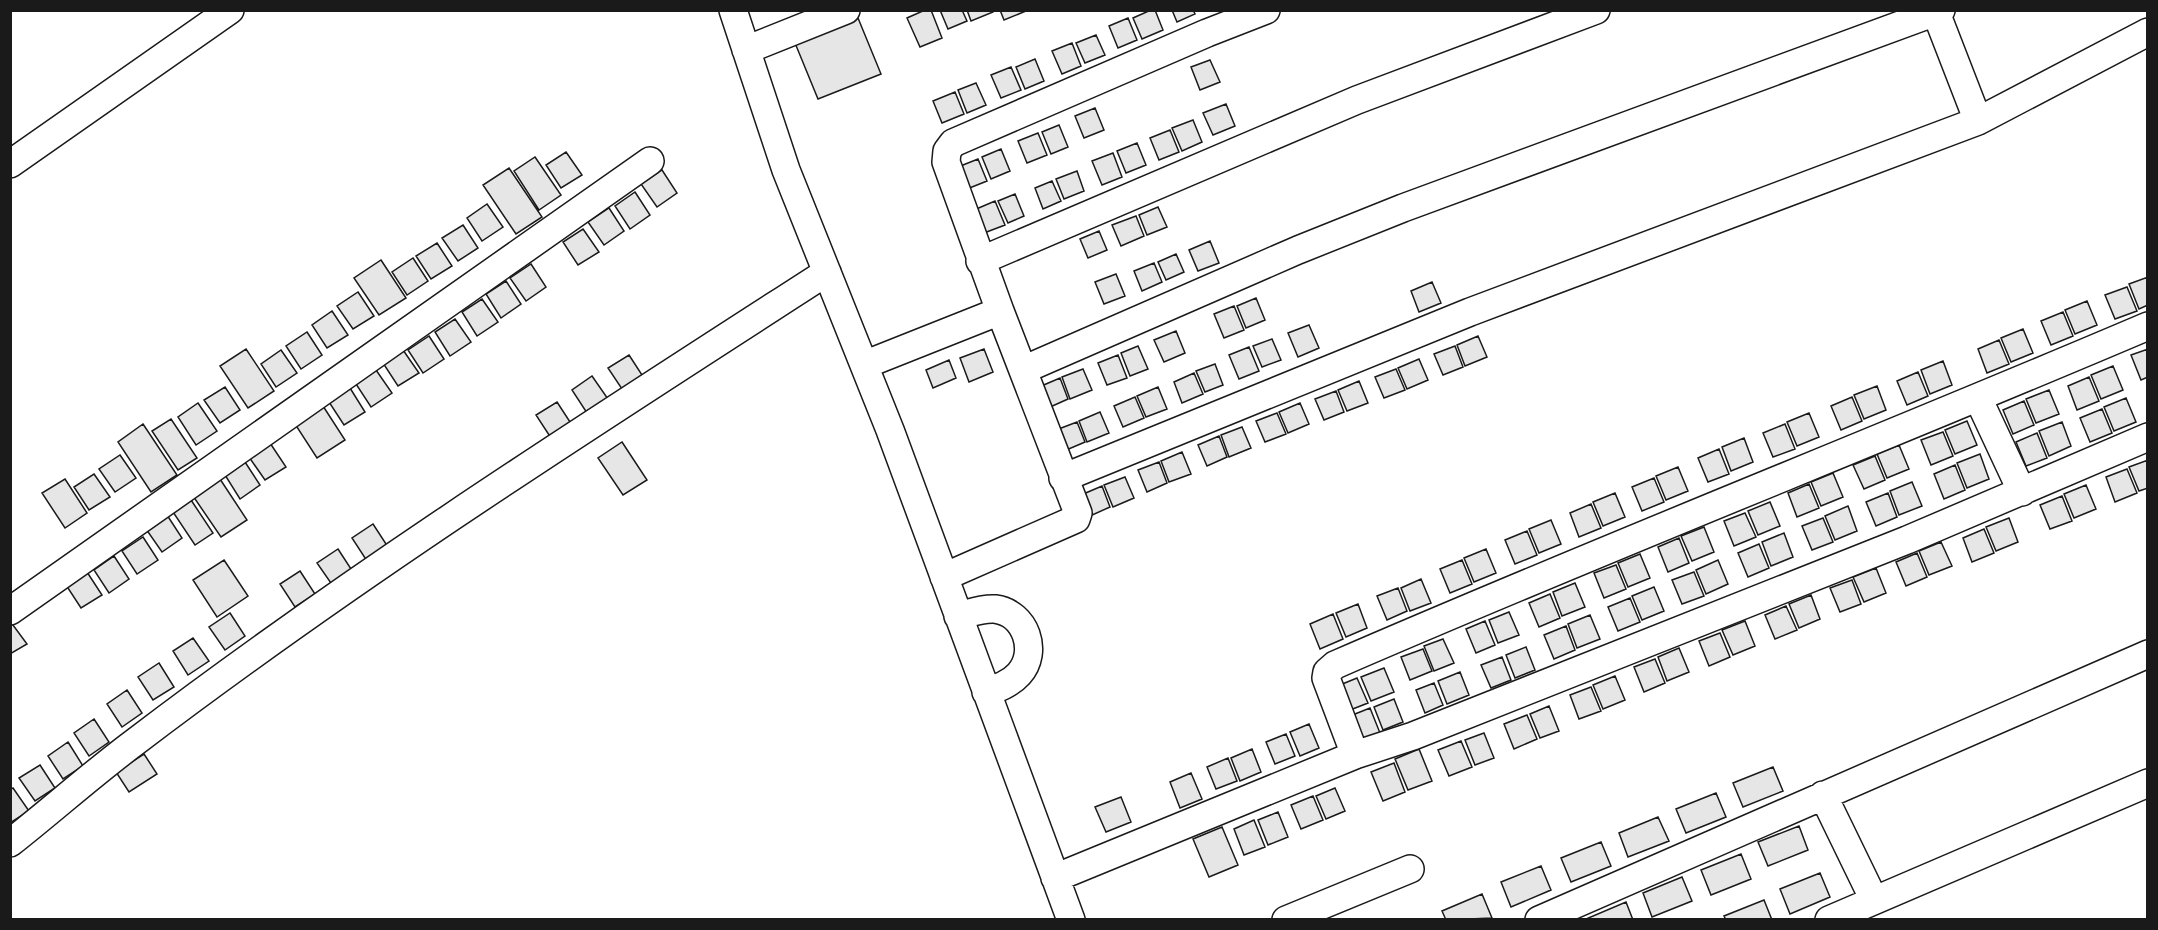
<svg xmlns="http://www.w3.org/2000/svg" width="2158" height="930" font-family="'Archivo Narrow',sans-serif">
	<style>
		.building { fill: #e6e6e6; stroke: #1a1a1a; stroke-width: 1.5 }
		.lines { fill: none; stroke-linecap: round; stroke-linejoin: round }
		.minor-casing { stroke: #1a1a1a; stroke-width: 30 }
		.minor { stroke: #fff; stroke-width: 27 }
	</style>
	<rect width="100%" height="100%" fill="#fff"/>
	<path class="building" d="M925,10H931L942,38L920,47L907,18Z
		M940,10H962L967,21L948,29Z
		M967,10H993V12L971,21Z
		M1000,10H1025L1026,11L1004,20Z
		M1151,10H1155L1163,30L1142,39L1133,18Z
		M1172,10H1193L1195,14L1177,22Z
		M858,18L881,74L818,99L795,43Z
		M1128,18L1137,40L1118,48L1109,26Z
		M1096,35L1105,55L1085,63L1076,43Z
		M1072,43L1081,66L1062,74L1052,51Z
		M1035,59L1044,81L1025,89L1016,67Z
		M1210,60L1220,82L1200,90L1191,67Z
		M1011,67L1021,90L1001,98L991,75Z
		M976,83L986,105L967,113L958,90Z
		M955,92L964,114L942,123L933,101Z
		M1226,104L1235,126L1213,135L1203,113Z
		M1095,108L1104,130L1084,138L1075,116Z
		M1193,120L1202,142L1182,151L1172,128Z
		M1059,125L1068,147L1051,154L1042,132Z
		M1170,130L1179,152L1159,160L1150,138Z
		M1038,133L1047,155L1027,163L1018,141Z
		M1137,143L1146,165L1126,173L1117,151Z
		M1001,149L1010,171L991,179L982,157Z
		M566,152L582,175L561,188L546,165Z
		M1113,153L1122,177L1102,185L1092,161Z
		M535,157L561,195L539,210L514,171Z
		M978,159L987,181L967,189L958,167Z
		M509,168L542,217L516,234L483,185Z
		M662,170L677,193L657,207L641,184Z
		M1077,171L1084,191L1064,199L1056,179Z
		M1052,181L1061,201L1043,209L1035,188Z
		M635,192L650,215L630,229L615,206Z
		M1015,194L1024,216L1008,223L998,201Z
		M995,201L1005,225L984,233L974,210Z
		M487,204L503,227L482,241L467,218Z
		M1158,207L1167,227L1147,235L1139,215Z
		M609,208L624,231L604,245L588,222Z
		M1136,216L1144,236L1121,246L1112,225Z
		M463,225L478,248L458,261L442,238Z
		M583,229L599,252L578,265L563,242Z
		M1099,231L1107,250L1088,258L1080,239Z
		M1210,241L1219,263L1198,271L1189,250Z
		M437,243L452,266L431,279L416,256Z
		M1176,254L1184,272L1166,280L1158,262Z
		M413,258L428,281L407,295L392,272Z
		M381,260L406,298L379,315L354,278Z
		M1154,263L1162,282L1142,291L1134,271Z
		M531,264L546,287L526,301L510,278Z
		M1116,274L1125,296L1104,304L1095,282Z
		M2148,277V305L2139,309L2129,284Z
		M506,281L521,304L501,318L486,294Z
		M1432,282L1441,303L1419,312L1411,291Z
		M2127,287L2137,311L2115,319L2105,295Z
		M358,292L374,316L353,329L337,306Z
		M1256,298L1265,320L1246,328L1237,306Z
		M482,299L498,322L477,336L462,312Z
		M2087,301L2097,325L2075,334L2065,310Z
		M1234,306L1244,330L1224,338L1214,314Z
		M332,311L348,335L327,348L312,325Z
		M2063,312L2073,336L2051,345L2041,321Z
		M455,319L471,342L450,356L435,332Z
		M1309,325L1319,348L1298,357L1288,333Z
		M2023,329L2033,353L2011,362L2001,338Z
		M1176,331L1185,353L1164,362L1154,340Z
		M307,332L322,355L301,369L286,346Z
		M429,336L444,359L423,373L408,350Z
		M1478,336L1487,357L1465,366L1457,345Z
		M1272,339L1281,360L1262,367L1253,346Z
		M1999,340L2009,364L1987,373L1978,349Z
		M1138,346L1148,369L1130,376L1121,353Z
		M1455,346L1463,367L1443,375L1434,354Z
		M1249,347L1259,371L1239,379L1229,355Z
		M246,349L274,391L248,408L220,366Z
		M984,349L993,372L969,382L960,358Z
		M2148,349V377L2141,380L2131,355Z
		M281,350L297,373L276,387L261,364Z
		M403,350L419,373L398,386L383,363Z
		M629,355L644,378L624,392L608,368Z
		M1118,355L1127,378L1107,385L1098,363Z
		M1419,359L1428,380L1407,389L1398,368Z
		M949,360L956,378L933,388L926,370Z
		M1943,361L1952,385L1930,394L1921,370Z
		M1215,364L1223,385L1205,392L1196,371Z
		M2113,366L2123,390L2101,399L2091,375Z
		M1083,369L1092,390L1070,399L1062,377Z
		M1396,369L1405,390L1384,398L1375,377Z
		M376,370L392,393L371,407L356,384Z
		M1918,372L1928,396L1907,405L1897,381Z
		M1194,373L1203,394L1182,403L1174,382Z
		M592,376L608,399L587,413L572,390Z
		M2089,377L2099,401L2077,410L2068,386Z
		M1060,378L1068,399L1048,408L1039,387Z
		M1359,381L1368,403L1347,411L1338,390Z
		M1877,386L1886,410L1864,419L1854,395Z
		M225,387L240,410L220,423L204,400Z
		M1158,387L1167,409L1146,417L1137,396Z
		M350,388L365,412L344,425L329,402Z
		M2049,390L2059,414L2036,423L2026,399Z
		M1336,391L1344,412L1324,420L1315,399Z
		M1135,397L1144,418L1123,427L1114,406Z
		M1852,397L1862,421L1841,430L1831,406Z
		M2126,398L2136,422L2114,431L2104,407Z
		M2024,401L2034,425L2013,434L2003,410Z
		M557,402L572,425L551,438L536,415Z
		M198,403L217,431L196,445L178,417Z
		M1300,403L1309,424L1288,433L1279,412Z
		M323,406L345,440L317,458L295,424Z
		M2102,409L2112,433L2090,442L2080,418Z
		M1100,412L1109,433L1087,442L1079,421Z
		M1277,413L1286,434L1265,442L1256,421Z
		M1809,413L1819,437L1797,446L1787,422Z
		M171,419L197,458L178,470L152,431Z
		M1967,421L1977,445L1955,454L1945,430Z
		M1077,422L1085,442L1064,451L1056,430Z
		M2062,422L2071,446L2049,456L2039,431Z
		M143,424L177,475L151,492L118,442Z
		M1785,424L1795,449L1773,457L1763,433Z
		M1242,427L1251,448L1229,457L1221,435Z
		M1943,432L1953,456L1931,465L1921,440Z
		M2037,433L2047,458L2026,466L2016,442Z
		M1219,436L1227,457L1207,466L1198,445Z
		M1744,438L1753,462L1731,471L1722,447Z
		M622,442L647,480L623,495L598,458Z
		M270,443L286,467L265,480L249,457Z
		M1899,445L1909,469L1887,478L1877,454Z
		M1719,449L1729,474L1708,482L1698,458Z
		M1182,452L1191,474L1169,482L1161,461Z
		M1980,454L1989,479L1967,488L1957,463Z
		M120,455L136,478L115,492L99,469Z
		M1875,456L1885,480L1864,489L1853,465Z
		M2148,460V488L2139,491L2129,467Z
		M245,462L260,485L240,499L225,475Z
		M1159,462L1167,483L1147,492L1138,470Z
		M1955,465L1965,490L1944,499L1934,474Z
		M1678,467L1688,491L1666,500L1656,476Z
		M2127,469L2137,493L2115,502L2106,477Z
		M1833,473L1843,497L1821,506L1811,482Z
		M94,474L110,497L89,510L74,487Z
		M218,476L247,520L221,537L191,493Z
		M1125,477L1134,498L1113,507L1104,485Z
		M1654,478L1664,502L1642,511L1632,487Z
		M65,479L87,513L65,528L42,493Z
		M1912,482L1922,506L1899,515L1890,491Z
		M1809,484L1819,508L1797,517L1788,493Z
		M2086,485L2096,509L2074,518L2064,494Z
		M1102,486L1110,507L1090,516L1081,495Z
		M1615,493L1625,517L1603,526L1593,502Z
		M1888,493L1897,517L1876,526L1866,502Z
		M2062,496L2072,521L2050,529L2040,505Z
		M191,500L213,533L195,545L173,512Z
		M1770,502L1780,526L1758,535L1748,511Z
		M1591,504L1601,528L1579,537L1570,513Z
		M1848,506L1857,531L1835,540L1825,516Z
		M1745,513L1756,537L1734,546L1724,521Z
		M167,515L182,538L162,552L146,529Z
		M1823,518L1833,542L1812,550L1802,526Z
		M2009,518L2018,542L1996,551L1986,527Z
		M1551,520L1561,544L1539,553L1529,529Z
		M373,524L388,547L367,561L352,538Z
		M1704,527L1714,552L1692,561L1681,536Z
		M1984,529L1994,553L1972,562L1963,538Z
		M1527,531L1537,555L1515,564L1505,540Z
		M1784,533L1793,557L1771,566L1762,542Z
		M143,537L158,560L137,574L122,551Z
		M1679,538L1689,563L1668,572L1658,547Z
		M1941,542L1952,566L1929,575L1919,551Z
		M1759,544L1769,568L1748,577L1738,553Z
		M338,549L353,572L333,586L317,563Z
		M1486,549L1496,573L1474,582L1464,558Z
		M1917,553L1927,577L1906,586L1896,562Z
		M1640,554L1650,578L1628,587L1618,563Z
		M114,556L129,579L109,593L94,570Z
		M224,560L248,596L217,617L193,580Z
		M1462,560L1472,584L1450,593L1440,569Z
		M1718,560L1728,584L1706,594L1696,570Z
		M1616,565L1626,589L1604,598L1594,573Z
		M1876,568L1886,593L1864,602L1853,577Z
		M300,571L315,594L295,607L280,584Z
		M87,572L102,595L81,608L66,585Z
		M1694,572L1704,596L1682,604L1672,580Z
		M1421,579L1431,603L1410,611L1401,588Z
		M1852,580L1861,604L1840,612L1830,588Z
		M1575,583L1585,607L1562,616L1553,592Z
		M1654,587L1664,611L1642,620L1632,596Z
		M1398,588L1407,611L1387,620L1377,596Z
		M1550,594L1560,618L1539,627L1529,603Z
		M1811,595L1820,619L1799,628L1789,604Z
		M1630,598L1640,622L1618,631L1608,607Z
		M1358,604L1367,628L1346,637L1336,613Z
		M1786,606L1797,630L1775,639L1765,615Z
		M1509,612L1519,635L1498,643L1489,620Z
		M230,613L245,636L225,650L209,627Z
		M1333,614L1343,639L1320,649L1310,624Z
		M1590,615L1600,639L1577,648L1568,624Z
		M10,621L27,644L10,654Z
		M1485,621L1495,645L1476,653L1466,629Z
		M1745,621L1755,646L1733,655L1722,630Z
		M1566,626L1575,650L1554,659L1544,635Z
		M1720,633L1730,657L1709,666L1699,641Z
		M193,638L209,661L188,675L173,651Z
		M1443,639L1454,663L1434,671L1424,646Z
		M1526,647L1535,670L1515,678L1506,655Z
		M1679,648L1689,672L1667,681L1658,657Z
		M1423,649L1432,671L1410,680L1401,657Z
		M1502,657L1511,680L1491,688L1481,665Z
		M1655,659L1665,683L1644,692L1634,667Z
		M159,663L174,687L153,700L138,677Z
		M1384,668L1394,692L1371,701L1361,677Z
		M1460,672L1469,695L1447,704L1438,681Z
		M1615,676L1625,700L1603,709L1593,685Z
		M1357,678L1368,703L1345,712L1335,687Z
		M1434,683L1443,705L1425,713L1416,690Z
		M1591,687L1601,711L1579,719L1570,695Z
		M127,690L142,713L122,727L107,704Z
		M1394,699L1403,722L1383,730L1374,707Z
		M1549,706L1559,731L1540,738L1530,714Z
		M1370,708L1380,733L1361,741L1350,716Z
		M1527,715L1537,739L1514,749L1504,724Z
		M94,719L109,742L89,756L74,733Z
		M1309,724L1319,748L1300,756L1290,732Z
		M1484,733L1494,758L1475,765L1465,740Z
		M1286,734L1295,756L1275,764L1266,742Z
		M1461,741L1472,767L1449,776L1438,750Z
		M68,742L83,766L63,779L48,756Z
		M1252,749L1261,772L1240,781L1231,758Z
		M1419,749L1432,781L1408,790L1395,759Z
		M144,754L157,774L129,792L116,772Z
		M1228,758L1237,781L1216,789L1207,767Z
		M1394,763L1405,792L1383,801L1371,772Z
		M40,765L55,788L35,801L19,778Z
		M1773,767L1783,791L1743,807L1733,783Z
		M1191,773L1202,799L1180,808L1170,782Z
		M13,788L29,811L10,823V790Z
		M1335,788L1345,811L1326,819L1316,796Z
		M1716,793L1726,817L1686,833L1676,809Z
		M1313,796L1323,820L1301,829L1291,805Z
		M1121,797L1131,822L1106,832L1095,807Z
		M1278,812L1288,837L1268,845L1258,820Z
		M1658,817L1669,841L1628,857L1619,833Z
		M1254,820L1265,847L1244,855L1234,829Z
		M1799,826L1808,850L1768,866L1758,842Z
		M1222,827L1238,865L1209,877L1193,839Z
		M1601,842L1611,866L1571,882L1561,858Z
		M1741,854L1751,879L1711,895L1701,870Z
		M1541,866L1551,890L1511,907L1501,882Z
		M1820,873L1830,897L1790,914L1780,889Z
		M1682,877L1692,901L1652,917L1643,893Z
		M1482,894L1492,918L1446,920L1442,911Z
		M1764,900L1772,920H1726L1724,916Z
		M1626,902L1633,920H1587L1586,919Z"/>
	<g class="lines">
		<g class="minor-casing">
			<path id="minor" d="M733,10L786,170L890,430L1071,920
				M1935,10L1978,121
				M746,50L846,10
				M10,164L230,10
				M980,261L1357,100L1596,10
				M1000,311L946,162L947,151L953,143L1207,33L1266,10
				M864,365L1000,311L1078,513L1076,519L944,577
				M1023,370L1298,250L1403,208L1941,10
				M1978,398L2022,492
				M1063,478L1470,312L1978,121L2148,32
				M10,611L650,161
				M958,616C970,613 982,608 995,609C1026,613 1039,652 1019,674C1010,684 998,688 986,692
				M1355,755L1326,678L1327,672L1335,665C1604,548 1878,441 2148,326
				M1823,795L1874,900
				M10,843C52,810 92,774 135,742C357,573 593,423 827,272
				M1055,878L1355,755L1413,736L1907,540L2148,437
				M1286,920L1410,869
				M1539,920L2148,654
				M1829,920L2148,783"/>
		</g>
		<use href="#minor" class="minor"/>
	</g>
	<rect width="2158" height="930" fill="none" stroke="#1a1a1a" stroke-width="24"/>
</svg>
